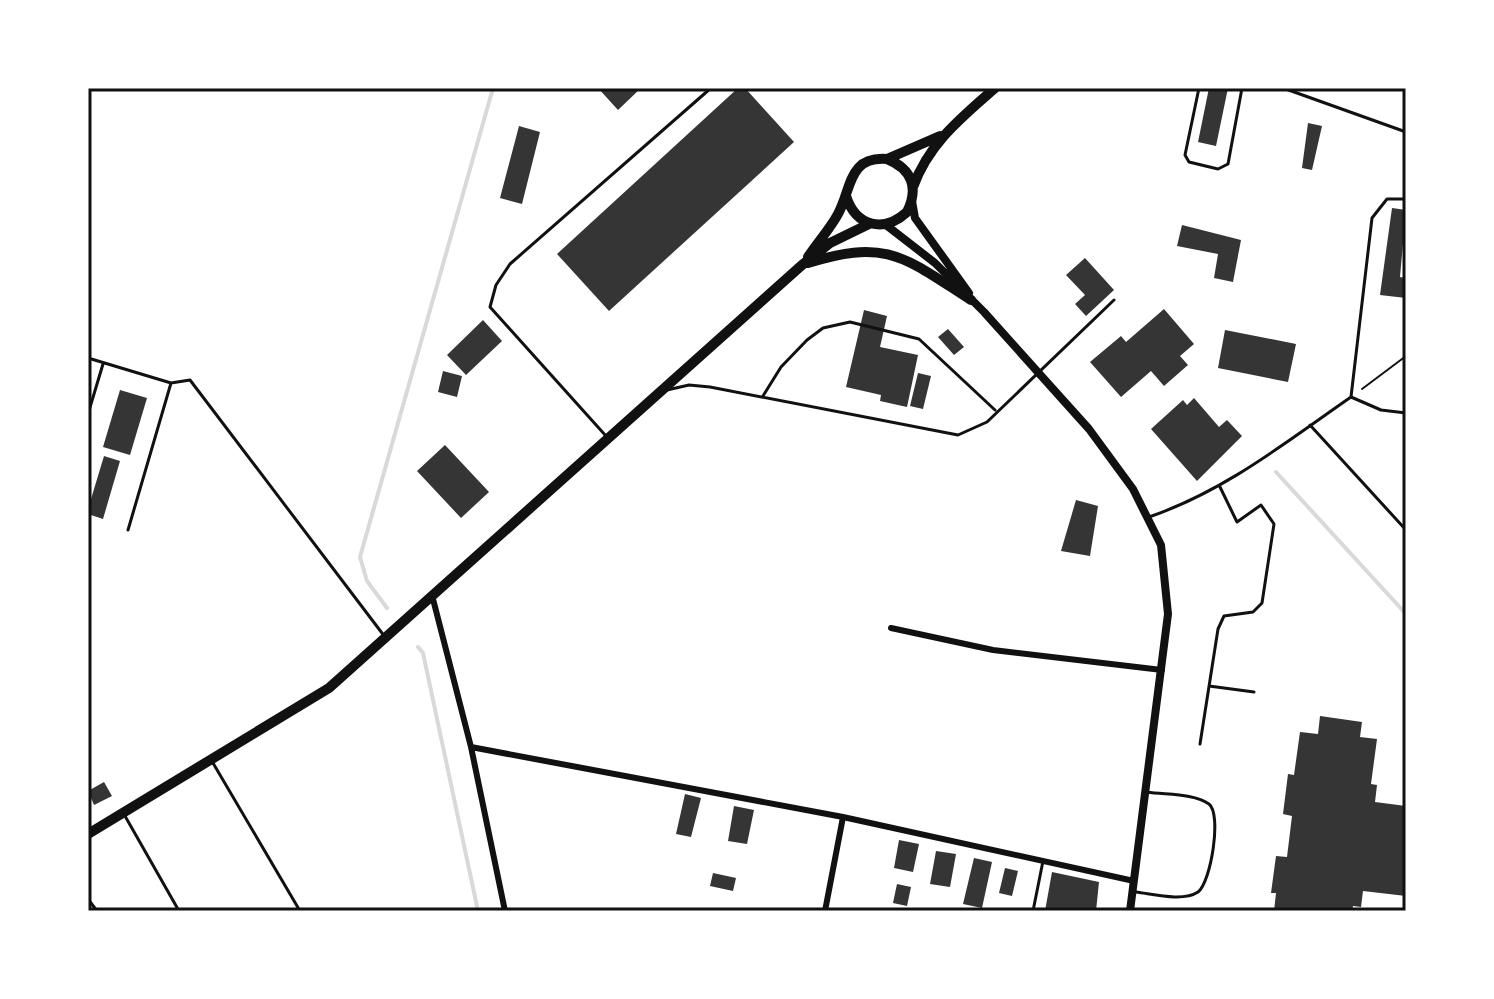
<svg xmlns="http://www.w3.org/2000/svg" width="1494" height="999" font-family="'Asap Condensed',sans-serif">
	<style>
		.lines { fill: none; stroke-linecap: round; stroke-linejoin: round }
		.stream { stroke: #d9d9d9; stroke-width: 4 }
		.building { fill: #353535 }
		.path { stroke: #111; stroke-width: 2 }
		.service { stroke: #111; stroke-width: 3 }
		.minor { stroke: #111; stroke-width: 6 }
		.tertiary { stroke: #111; stroke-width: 8 }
		.primary { stroke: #111; stroke-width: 10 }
		.neatline { fill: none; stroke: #111; stroke-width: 3 }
	</style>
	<rect width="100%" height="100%" fill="#fff"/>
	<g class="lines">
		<path class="stream" d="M1276,472L1406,614
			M387,608L367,581L360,557L493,88
			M418,647L423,653L478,911"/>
	</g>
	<path class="building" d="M598,88H641L618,110Z
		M738,88H745L794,142L609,311L557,254Z
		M1209,88H1228L1216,146L1198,142Z
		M1308,123L1322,126L1312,170L1302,168Z
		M519,126L540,132L522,204L500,198Z
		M1392,208L1406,210L1400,277L1406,278V298L1380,295Z
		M1182,225L1241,240L1233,282L1214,278L1218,254L1177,246Z
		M1085,258L1114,290L1086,316L1075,304L1085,295L1066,275Z
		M1164,309L1194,344L1180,356L1188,365L1164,386L1151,371L1121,397L1090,362L1121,336L1126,342Z
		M864,310L887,316L880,347L918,355L907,407L880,401L881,395L846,387Z
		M483,320L502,341L466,375L447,355Z
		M948,329L964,347L954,355L938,337Z
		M1225,330L1296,344L1288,382L1218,368Z
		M443,371L462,376L457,397L438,392Z
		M918,373L931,376L923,409L910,406Z
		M120,390L147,398L130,455L103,447Z
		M1194,398L1219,427L1227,420L1242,436L1197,481L1151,429L1183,400L1187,405Z
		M445,445L489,492L461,518L417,471Z
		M104,456L120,461L103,519L88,514V509Z
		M1076,500L1098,506L1090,556L1061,551Z
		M1320,716L1362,722L1360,737L1377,739L1371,784L1377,785L1375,802L1406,806V896L1363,891L1361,907L1353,906L1352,911H1274L1276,893H1271L1276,856L1287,857L1292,816L1283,814L1288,774L1294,775L1300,732L1318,734Z
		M104,782L112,796L94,805L88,791Z
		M685,794L701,798L691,837L676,834Z
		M734,806L754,810L747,844L728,841Z
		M899,840L919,844L913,872L894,868Z
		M936,851L956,854L950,887L930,884Z
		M974,858L992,862L982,908L963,904Z
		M1005,868L1018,871L1012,896L999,893Z
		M1052,872L1099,882L1096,911H1045Z
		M713,873L736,878L733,891L710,886Z
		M897,884L911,887L907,906L893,903Z"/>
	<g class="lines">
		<path class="path" d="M1362,389L1406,356"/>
		<path class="service" d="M1199,88L1185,155L1189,162L1218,169L1228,164L1242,88
			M1283,88L1406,132
			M88,358L171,383L190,380L385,637
			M667,390L689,385L710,387L958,435L987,422L1114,300
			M763,396L781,367L807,340L823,328L850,322L919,339L995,410
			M1351,397L1372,218L1387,199H1406
			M1351,397L1381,410L1406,413
			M88,414L103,364
			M1310,425L1406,530
			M606,436L490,307L496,285L510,264L711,88
			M1149,517C1225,491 1286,442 1351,397
			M128,530L171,383
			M1209,686L1254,692
			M1200,744L1218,629L1224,616L1253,612L1262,603L1274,524L1261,505L1237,522L1220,487
			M213,763L300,911
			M125,816L179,911
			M1136,892C1153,894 1183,902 1198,892C1211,882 1222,814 1209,804C1194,793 1165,795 1147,792
			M88,899L97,911
			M1033,911L1043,861"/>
		<path class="minor" d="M433,599L471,747L505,911
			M891,628L993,650L1162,670
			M471,747L843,817L1134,881
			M825,911L843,817"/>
		<path class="tertiary" d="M912,201L915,218L969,293
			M886,225L935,263L984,312L1089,429L1133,489L1161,545L1168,614L1130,911"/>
		<path class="primary" d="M887,159L940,136
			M913,187C929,143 961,118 995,88
			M808,257C817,243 830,229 838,214C852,188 848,156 887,159C912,169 919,188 907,212C884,233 856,227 846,196
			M808,263C888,238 905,258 971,300
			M88,834L329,688L802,265L830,243L869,224"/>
	</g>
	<rect width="1494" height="999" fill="none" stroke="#ffffff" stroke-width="180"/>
	<rect x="90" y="90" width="1314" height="819" class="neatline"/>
</svg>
